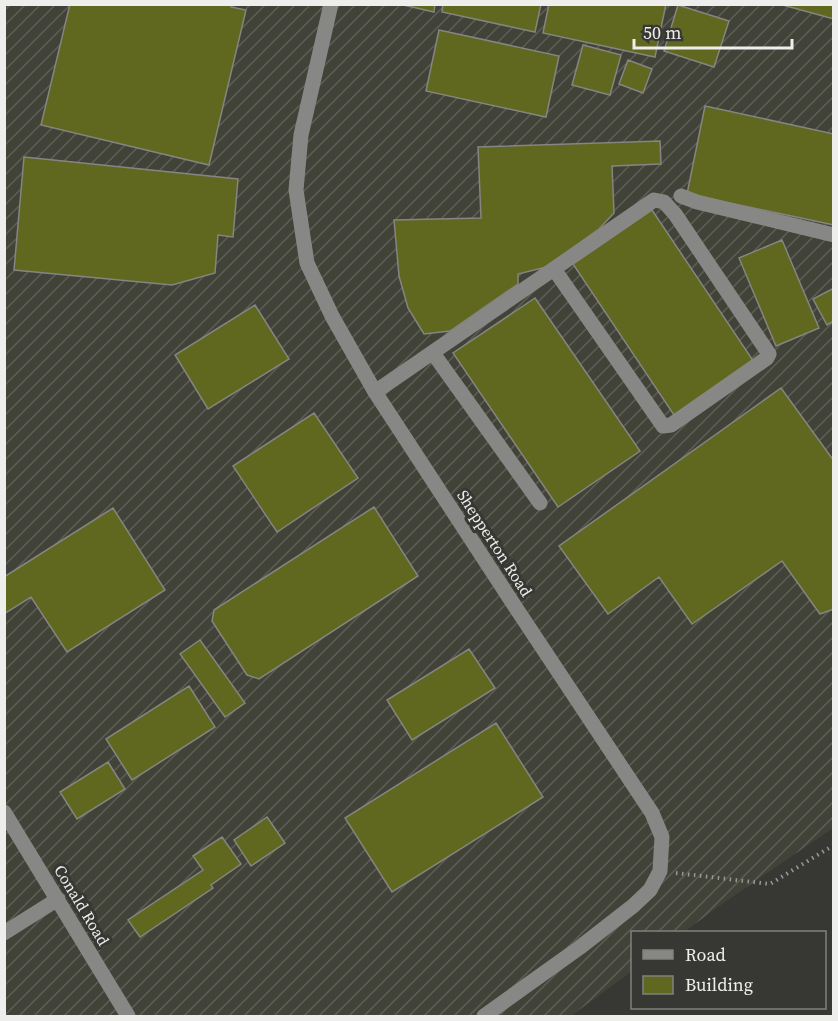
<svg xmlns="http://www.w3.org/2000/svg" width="838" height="1021" font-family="'Source Serif 4',serif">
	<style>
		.industrial { fill: url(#industrial-furrows) }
		.building { fill: #60671f; stroke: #858581; stroke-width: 1.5 }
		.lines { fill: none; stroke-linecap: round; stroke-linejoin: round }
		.path { stroke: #999a96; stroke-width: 4; stroke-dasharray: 1.5 4.5; stroke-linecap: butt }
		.minor { stroke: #878785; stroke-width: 15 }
		.labels { text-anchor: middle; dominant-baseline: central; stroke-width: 6; stroke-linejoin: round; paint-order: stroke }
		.street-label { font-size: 16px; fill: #eeefec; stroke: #373833 }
	</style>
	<defs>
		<pattern id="industrial-furrows" width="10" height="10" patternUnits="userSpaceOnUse" patternTransform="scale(1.5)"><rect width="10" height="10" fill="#414339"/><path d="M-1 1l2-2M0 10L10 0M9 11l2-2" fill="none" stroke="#5d5e56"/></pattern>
	</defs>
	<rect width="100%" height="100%" fill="#373833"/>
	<path class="industrial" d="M5,5H833V828L722,904L684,932H632V971L571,1016H5Z"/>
	<path class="building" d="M70,4H231V7L246,10L209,165L41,125Z
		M399,4H435L434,12Z
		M443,4H541L535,32L442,12Z
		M549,4H666L655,57L543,33Z
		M779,4H834V19Z
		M678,5L729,21L714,67L664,51Z
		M439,30L559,56L546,117L426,91Z
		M583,45L621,55L610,95L572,85Z
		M628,60L652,69L643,93L619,84Z
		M705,106L834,134V225L687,194Z
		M660,141L661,164L612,166L614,213L599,229L546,267L518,274V284L450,331L424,334L408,308L399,276L394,220L481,218L478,147Z
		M24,157L238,179L233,237L218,235L215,273L172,285L14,270Z
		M652,210L754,362L674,415L573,264Z
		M782,240L819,328L776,346L739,258Z
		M834,288V321L827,325L813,299Z
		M535,298L640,451L558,507L453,353Z
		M255,305L289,359L208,409L175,355Z
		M781,388L834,461V609L820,614L782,561L692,624L659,577L608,614L559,546Z
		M314,413L358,478L277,532L233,466Z
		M374,507L418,576L259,679L247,675L212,621L214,610Z
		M113,508L165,590L67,652L31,597L4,614V577Z
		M200,640L245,703L225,717L180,654Z
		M469,649L495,688L412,740L387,700Z
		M189,686L215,727L132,780L106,739Z
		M496,723L543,797L392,892L345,818Z
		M108,762L125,789L77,819L60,792Z
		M267,817L285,843L251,866L234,840Z
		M222,837L241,864L211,885L213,888L140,937L128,920L203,870L193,856Z"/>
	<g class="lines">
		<path class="path" d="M676,873L770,884L834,845"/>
		<path class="minor" d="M331,4L301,135L296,190L307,263L332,316L375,392L518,611L652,813L662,837L660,871L650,890L633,906L579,948L484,1016
			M681,196L697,202L834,235
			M433,353L540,503
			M375,392L654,200L664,202L675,214L769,354L767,358L671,425L663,426L554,269
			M4,812L128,1016
			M4,933L58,899"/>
	</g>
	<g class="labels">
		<g class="street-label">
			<text transform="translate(495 543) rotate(57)">Shepperton Road</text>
			<text transform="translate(82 905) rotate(59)">Conald Road</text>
		</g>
	</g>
	<rect width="838" height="1021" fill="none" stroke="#eeefec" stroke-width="12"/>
	<rect x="631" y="931" width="195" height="78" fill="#373833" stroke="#80817d" stroke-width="1.5"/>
	<rect x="643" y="950" width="30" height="9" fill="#878785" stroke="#80817d" stroke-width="1.5"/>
	<text x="685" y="961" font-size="18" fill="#eeefec">Road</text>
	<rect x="643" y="976" width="30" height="18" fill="#60671f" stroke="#80817d" stroke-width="1.5"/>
	<text x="685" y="991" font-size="18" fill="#eeefec">Building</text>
	<path d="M634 39v9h158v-9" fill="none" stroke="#eeefec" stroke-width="3"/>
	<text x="643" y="39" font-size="18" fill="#eeefec" stroke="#373833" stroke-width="4.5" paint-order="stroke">50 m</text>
</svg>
